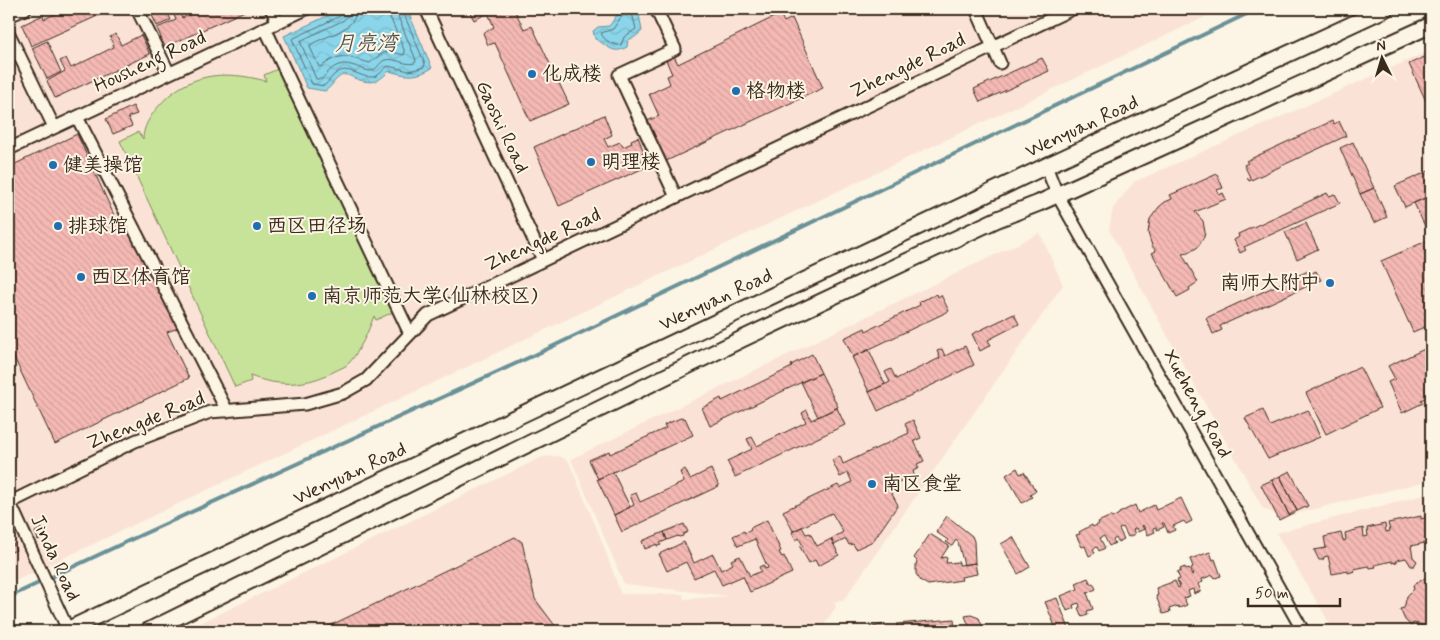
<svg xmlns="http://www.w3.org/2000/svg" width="1440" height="640" font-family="Mynerve,'LXGW WenKai TC',sans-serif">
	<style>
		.built { fill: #fae3d6 }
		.pitch { fill: #c7e39a; stroke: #81865c }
		.water { fill: url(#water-waves); stroke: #6a9198 }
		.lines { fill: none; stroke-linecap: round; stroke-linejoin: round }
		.shore { stroke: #5b6e70; stroke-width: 1 }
		.stream { stroke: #6a9198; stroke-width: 4 }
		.building { fill: url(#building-back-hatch); stroke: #3b2a1e }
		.street-casing { stroke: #3b2a1e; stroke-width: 15 }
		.secondary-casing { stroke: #3b2a1e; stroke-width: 19 }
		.street { stroke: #fcf5e5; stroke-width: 11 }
		.secondary { stroke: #fcf5e5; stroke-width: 15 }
		.poi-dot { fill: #1f6fb2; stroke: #fcf5e5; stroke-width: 2 }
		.labels { text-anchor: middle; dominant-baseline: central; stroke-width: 4; stroke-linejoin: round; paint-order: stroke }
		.street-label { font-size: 20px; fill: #3b2a1e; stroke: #fcf5e5 }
		.poi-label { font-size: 20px; fill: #3b2a1e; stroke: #fcf5e5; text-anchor: start }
		.water-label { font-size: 21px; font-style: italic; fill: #4f5551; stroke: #fcf5e5 }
	</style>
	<defs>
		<pattern id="water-waves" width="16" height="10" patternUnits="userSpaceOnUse" patternTransform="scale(1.25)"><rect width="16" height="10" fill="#8ad5ea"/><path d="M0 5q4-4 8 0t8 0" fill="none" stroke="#78b7c8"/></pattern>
		<pattern id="building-back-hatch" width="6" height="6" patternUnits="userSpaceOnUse" patternTransform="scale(1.25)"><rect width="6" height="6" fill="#f5b9b4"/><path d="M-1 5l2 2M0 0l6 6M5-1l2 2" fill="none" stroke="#d39f9a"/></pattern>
	</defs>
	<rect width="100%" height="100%" fill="#fcf5e5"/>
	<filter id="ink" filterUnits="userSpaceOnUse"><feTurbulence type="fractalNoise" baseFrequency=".02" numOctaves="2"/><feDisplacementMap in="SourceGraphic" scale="10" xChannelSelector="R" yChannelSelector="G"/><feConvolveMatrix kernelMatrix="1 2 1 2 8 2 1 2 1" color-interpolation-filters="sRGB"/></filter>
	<g filter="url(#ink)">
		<path class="built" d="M9,9H1222L9,584Z
			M1431,50V480L1283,517L1263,509L1109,230L1113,208L1134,182Z
			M1040,233L1063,285L843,601L833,602L835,604L836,607L820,631H184L542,457L555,456L562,457L569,462L600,536L621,594H683L684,599L728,596L624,584L571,459Z
			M1431,493V631H1334L1276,533Z"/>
		<path class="pitch" d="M280,68L393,312L376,320L374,316C369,330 359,353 348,364C345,367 339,369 335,371C307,386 279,387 250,376L251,381L235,387L120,141L138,132L143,139C143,127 150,117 157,108C187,72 224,70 266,81L264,75Z"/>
		<path class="water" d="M342,9H407L432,68C416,78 406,76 389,71C377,84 370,84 354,78C350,76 347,74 343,75C335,78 332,87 325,91L307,88L284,36Z
			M624,9H635L639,14L642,31L635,37L628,40L627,47C612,56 607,44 595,39L593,31L598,27L609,26C615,19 616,13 624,9Z"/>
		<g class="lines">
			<path class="shore" d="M343,9L342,12L340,16L292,39L312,84L324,86C329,82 332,75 338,72C350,65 363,81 376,76C381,74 383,69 388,66L409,71L424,67L425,64L403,12V9
				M349,9L348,15L344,20L300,41L316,79H322C329,70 338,61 351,65C357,66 363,70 370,71C377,71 379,62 385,60C395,57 404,66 415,63L416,60L397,14L396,9
				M357,9C356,31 326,35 310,45V47L319,67C324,66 328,61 333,59C346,53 357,60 370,63C377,57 382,51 392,52C396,53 400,54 404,55L405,52L390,17L389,9
				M625,9L624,13L613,29L601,33C604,41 613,45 621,45L624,37L636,29L631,9"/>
			<path class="stream" d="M9,597L128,541L541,352L1257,9"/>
		</g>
		<path class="building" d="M66,9H113L31,46L22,25L43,15L44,19Z
			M149,9H166L171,20L157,26Z
			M174,9H178L182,18L202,9H249L165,47L157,28L176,20L172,10Z
			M468,9H514L524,29L532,26L569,104L530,121L495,43L488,45L483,33L494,27L488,13L474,20Z
			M780,14L784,22L792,18L823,88L664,162L647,121L659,116L649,94L670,84L667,76L672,74L666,60L674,56L678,64Z
			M116,34L121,45L141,35L150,54L55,98L47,81L65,71L60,61L66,58L71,68L114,47L110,37Z
			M47,41L61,72L47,79L32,48Z
			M1431,54V112L1409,64Z
			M1042,58L1049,71L980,102L974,89Z
			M133,106L137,114L128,117L132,126L113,134L106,119Z
			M604,115L612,135L604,139L608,147L620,142L623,147L632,143L631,140L638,137L644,153L639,155L644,168L559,206L534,147Z
			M1332,121L1334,124L1339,121L1346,136L1249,181L1247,178L1250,177L1244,165L1248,163L1246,161Z
			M77,134L119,226L128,222L178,328L167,332L189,378L55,444L9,347V167Z
			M1353,142L1374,188L1360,194L1340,148Z
			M1431,170V195L1405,207L1395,186Z
			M1217,174L1223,188L1217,190L1219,195L1223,193L1226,199L1195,212L1203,221L1205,232L1204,237L1198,247L1188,253L1182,254L1198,282L1189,288L1190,290L1177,297L1152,253L1156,251L1152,246L1148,233L1150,219L1159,207L1165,202L1172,199L1170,195Z
			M1374,188L1387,217L1374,223L1360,194Z
			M1327,193L1329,196L1335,194L1340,203L1244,247L1246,250L1240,253L1234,240L1239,237L1238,234Z
			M1426,198L1431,210V239L1414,203Z
			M1306,223L1318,249L1297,259L1285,232Z
			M1431,239V324L1413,332L1381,261Z
			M1308,271L1310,274L1316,271L1321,280L1220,326L1222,330L1213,334L1206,318Z
			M937,294L938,297L941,295L949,311L853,357L844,338L865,328L866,331L920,305L919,302Z
			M1014,314L1019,324L988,340L991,345L980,351L972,334Z
			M965,346L974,365L878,411L869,392L890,382L885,372L891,369L896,379L940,358L937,351L942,349L945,356Z
			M1431,346V395L1421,400L1423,403L1402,413L1388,382L1395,379L1388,366Z
			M869,350L885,384L869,392L852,357Z
			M812,354L821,373L710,426L702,408L721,398L722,401L792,367L791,365Z
			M1360,367L1380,408L1326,434L1306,393Z
			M821,373L838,407L818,417L801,382Z
			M837,408L845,425L735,477L727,461L752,449L747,439L752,437L757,446L806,422L802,413L807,410L811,420Z
			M1263,410L1270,426L1308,410L1320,437L1268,459L1245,418Z
			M683,417L684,419L685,418L693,435L598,479L589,460L609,451L610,454L666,428L664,425Z
			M913,420L921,438L914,441L924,461L917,464L919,468L913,471L914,475L888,487L898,505L873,541L856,549L853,544L849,545L846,539L834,545L831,539L843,532L832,513L793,531L783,511L838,485L840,488L852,482L848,473L840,477L832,460L840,456L843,464L909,433L905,424Z
			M1017,468L1020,474L1024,472L1036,491L1030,495L1032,497L1022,503L1006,475Z
			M685,469L690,479L711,469L719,486L622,532L614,515L634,505L630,495L636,493L640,502L684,482L680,472Z
			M1290,471L1308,506L1297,511L1280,476Z
			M613,472L630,507L614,515L597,479Z
			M1280,476L1297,511L1289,515L1272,480Z
			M1272,480L1289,515L1279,520L1261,485Z
			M1181,498L1192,521L1186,524L1184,521L1173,526L1175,530L1168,533L1164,523H1162L1164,527L1157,530L1156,527L1153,528L1155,532L1148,535L1143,525L1142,526L1144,529L1138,532L1136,528L1133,530L1135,534L1128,537L1123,527L1119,529L1124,539L1118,542L1116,538L1113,540L1115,543L1109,546L1104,536L1100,538L1105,548L1099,551L1097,547L1093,549L1095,553L1089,556L1085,546L1082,547L1076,535L1080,534L1079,532L1092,525L1093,527L1099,524L1098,522L1111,516L1112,518L1119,514V513L1135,505L1138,513L1154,505L1156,510Z
			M1431,514V543L1425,544V543L1411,546L1413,557L1417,561L1414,566H1411L1406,558L1397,560V562L1392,563V561L1375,565L1376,567L1370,568L1369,566L1354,569L1355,571L1348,573V571L1332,574L1328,556L1324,557L1323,560H1319L1314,550L1326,548L1324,537L1341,533L1343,541L1346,540L1345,533L1363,528L1364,537L1368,536L1367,528L1385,524L1386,532L1390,531L1388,523L1421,516V519L1425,518V515Z
			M947,516L972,536L974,541L975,563L964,565L958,542L956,540L952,546L946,542L948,540L936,532Z
			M767,520L781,551L779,552L782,557L784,556L792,573L750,592L743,576L722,585L714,569L694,578L686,562L667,571L659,554L684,542L694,563L713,554L721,570L733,564L731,560L740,556L750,576L761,571L759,567L763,565L765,569L768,568L755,539L738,546L733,536L744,531L745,533L751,530L750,528Z
			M684,524L688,532L683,534V536L679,537L678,536L667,540L664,532Z
			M802,527L806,534L810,533L817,546L831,539L839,555L818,566L815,560L809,563L800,547L803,546L799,538L796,540L792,532Z
			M42,528L45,536L38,540L35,532Z
			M664,532L667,540L660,543L661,545L657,546V544L645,549L642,541Z
			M930,534L949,546L941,558L945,557L947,558L946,563L959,562V565L975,563L977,574L961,577L962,580L928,585L921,581L916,574V565L917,561L914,558Z
			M515,537L522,542L535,599L556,627L547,631H325V628Z
			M1013,537L1030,567L1018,574L1001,544Z
			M12,542L16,550L9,553V544Z
			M1210,552L1213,560L1215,559L1221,576L1215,578L1213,575L1202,579L1203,582L1198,584L1201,591L1194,594L1193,589L1188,591L1190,596L1184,598L1187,605L1179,608L1178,606L1169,609L1170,612L1163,614L1156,596L1158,595L1156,588L1175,581L1178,588L1180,587L1177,580L1180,579L1177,572L1181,571L1180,569L1185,567L1186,569L1189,568L1192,575L1193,574L1191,568L1193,567L1190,559Z
			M1431,576V624L1423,625L1413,623L1411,626L1405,620L1400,609L1404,608L1407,596L1414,589L1413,585L1425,578Z
			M1088,578L1091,584L1093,583L1096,589L1087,593L1093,609L1087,611L1088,615L1082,617L1078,608L1080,607L1079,603L1073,605L1074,608L1067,611L1061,596L1078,589L1076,583Z
			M1057,598L1070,631H1057L1045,602Z
			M971,615L979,618L984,631H971L965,616Z
			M954,619L955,631H897V624Z
			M885,624L886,631H856L865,629Z"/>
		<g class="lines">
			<g class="street-casing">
				<path id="street" d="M137,9L169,73
					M271,9L278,22
					M426,9L543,260
					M656,9L675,49L619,75L676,197
					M976,9L1000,63
					M9,16L25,9
					M265,28L410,334
					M9,34L54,127
					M77,117L227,411
					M9,149L306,9
					M1046,166L1057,194L1303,631
					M9,501L68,630
					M9,503L135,441L210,412L305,404L343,393L366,380L428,315L1072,9"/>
			</g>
			<g class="secondary-casing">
				<path id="secondary" d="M65,631L1046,166L1385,9
					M148,631L742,339L923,254L998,219L1039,203L1431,25"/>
			</g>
			<use href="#street" class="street"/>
			<use href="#secondary" class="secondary"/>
		</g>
	</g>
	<g class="poi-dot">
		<circle cx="532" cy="74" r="5"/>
		<circle cx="736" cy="91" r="5"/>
		<circle cx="591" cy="162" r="5"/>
		<circle cx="53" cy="165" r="5"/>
		<circle cx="58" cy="226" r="5"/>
		<circle cx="257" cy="226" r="5"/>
		<circle cx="81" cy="277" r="5"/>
		<circle cx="1330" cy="283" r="5"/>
		<circle cx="312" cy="296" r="5"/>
		<circle cx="872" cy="484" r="5"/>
	</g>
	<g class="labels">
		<g class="street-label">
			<text transform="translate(150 62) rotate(-25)">Housheng Road</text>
			<text transform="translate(908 66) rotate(-26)">Zhengde Road</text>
			<text transform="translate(502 127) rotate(65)">Gaoshi Road</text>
			<text transform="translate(1082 127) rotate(-25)">Wenyuan Road</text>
			<text transform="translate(543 240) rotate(-25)">Zhengde Road</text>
			<text transform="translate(716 300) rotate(-25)">Wenyuan Road</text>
			<text transform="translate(1197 404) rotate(61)">Xueheng Road</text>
			<text transform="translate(146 421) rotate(-22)">Zhengde Road</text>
			<text transform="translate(350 474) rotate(-25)">Wenyuan Road</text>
			<text transform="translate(55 558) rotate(65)">Jinda Road</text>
		</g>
		<g class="poi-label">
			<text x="542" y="74">化成楼</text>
			<text x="746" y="91">格物楼</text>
			<text x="601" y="162">明理楼</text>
			<text x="63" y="165">健美操馆</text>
			<text x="68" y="226">排球馆</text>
			<text x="267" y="226">西区田径场</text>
			<text x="91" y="277">西区体育馆</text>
			<text x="1320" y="283" text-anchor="end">南师大附中</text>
			<text x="322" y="296">南京师范大学(仙林校区)</text>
			<text x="882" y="484">南区食堂</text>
		</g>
		<g class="water-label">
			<text x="366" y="44">月亮湾</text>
		</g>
	</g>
	<rect width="1440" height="640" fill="none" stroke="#fcf5e5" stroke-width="30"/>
	<rect x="15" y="15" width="1410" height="610" fill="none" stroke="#3b2a1e" stroke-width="2" filter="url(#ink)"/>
	<g transform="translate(1382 58) rotate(355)" stroke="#fcf5e5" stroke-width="4" paint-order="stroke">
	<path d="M0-4L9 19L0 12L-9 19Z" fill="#3b2a1e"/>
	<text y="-8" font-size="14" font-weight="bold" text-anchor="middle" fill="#3b2a1e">N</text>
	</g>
	<path d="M1248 598v8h92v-8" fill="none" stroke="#3b2a1e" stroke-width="2.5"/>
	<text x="1255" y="598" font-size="15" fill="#3b2a1e" stroke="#fcf5e5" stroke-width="4" paint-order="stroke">50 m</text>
</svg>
